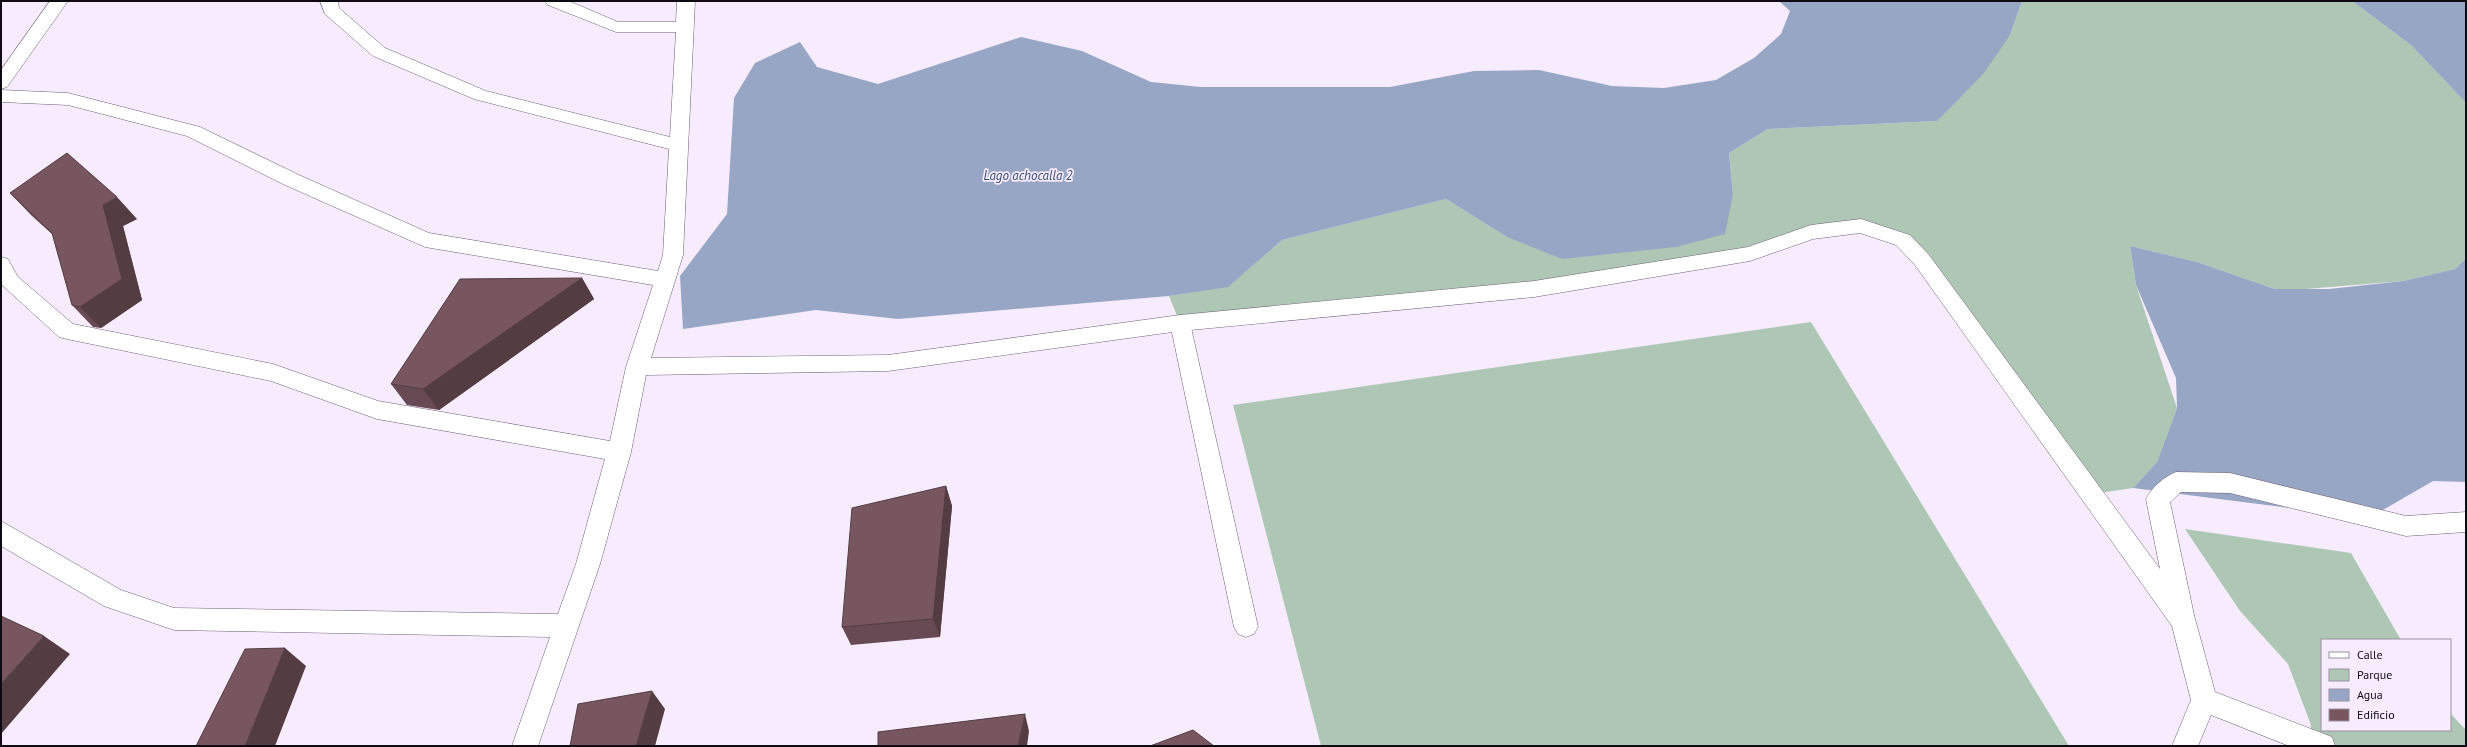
<svg xmlns="http://www.w3.org/2000/svg" width="2467" height="747" font-family="'PT Sans',sans-serif">
	<style>
		.green { fill: #aec7b5 }
		.water { fill: #97a6c4 }
		.lines { fill: none; stroke-linecap: round; stroke-linejoin: round }
		.lane-casing { stroke: #6d5f77; stroke-width: 1 }
		.street-casing { stroke: #6d5f77; stroke-width: 1 }
		.lane { fill: #fff; fill-rule: evenodd }
		.street { fill: #fff; fill-rule: evenodd }
		.wall { fill: #674a53 }
		.shaded-wall { fill: #543c43 }
		.building { fill: #785660; stroke: #543c43 }
		.labels { text-anchor: middle; dominant-baseline: central; stroke-width: 3.5; stroke-linejoin: round; paint-order: stroke }
		.water-label { font-size: 13px; font-style: italic; fill: #374c77; stroke: #f6ecfd }
	</style>
	<rect width="100%" height="100%" fill="#f6ecfd"/>
	<path class="green" d="M2022,1H2352L2411,45L2466,103V258L2455,269L2403,281L2306,289H2275L2197,262L2130,246L2136,285L2177,408L2157,462L2133,488L2093,494L1903,240L1862,226L1750,254L1534,289L1180,323L1169,296L1228,286L1282,240L1446,199L1507,237L1733,194L1729,153L1768,129L1937,121L2010,35Z
		M1811,322L2069,746H1321L1233,405Z
		M2185,529L2351,553L2401,640H2322V730H2450V713L2466,730V746H2308L2311,725L2288,664L2240,611Z"/>
	<path class="water" d="M1779,1H2022L2010,35L1984,73L1937,121L1768,129L1729,153L1733,194L1725,234L1676,247L1562,259L1507,237L1446,199L1282,240L1228,287L1169,296L898,319L816,310L683,329L680,276L727,214L734,98L755,63L800,42L817,67L878,84L1021,37L1082,51L1151,82L1201,87H1390L1474,71L1539,70L1612,86L1664,88L1716,80L1754,58L1781,34L1790,11Z
		M2352,1H2466V103L2411,45Z
		M2130,246L2197,262L2275,289H2329L2403,281L2455,269L2466,258V482L2433,481L2369,518L2133,488L2157,462L2177,408L2176,378L2136,285Z"/>
	<g class="lines">
		<g class="lane-casing">
			<path id="lane" d="M1180,316L1187,318L1190,323L1258,627L1254,634L1246,637L1238,634L1234,627L1170,323L1173,318Z"/>
		</g>
		<g class="street-casing">
			<path id="street" d="M50,1H68L7,87L1,89V70Z
				M320,1H338L339,8L385,48L486,91L670,137L676,32H616L548,5L545,1H569L618,22H676L677,1H695L683,255L651,358L888,355L1180,315L1534,281L1748,247L1811,225L1861,219L1910,235L1929,255L2160,569L2146,499C2152,487 2164,477 2176,472L2230,473L2406,516L2466,512V532L2406,536L2230,493L2181,492L2170,502L2194,615L2215,692L2332,737L2335,746H2289L2211,715L2198,746H2172L2191,700L2172,626L1915,265L1896,245L1860,233L1813,239L1750,261L1534,297L1180,331L888,371L646,375L631,452L600,564L538,746H512L550,637L174,630L104,606L1,546V521L121,590L174,608L558,614L576,564L605,459L377,419L271,381L67,339L59,337L1,284V257L8,259L18,277L73,324L273,364L378,401L610,441L626,367L653,285L425,247L285,185L187,136L68,105L1,102V90L68,93L200,127L299,175L429,233L658,271L663,255L669,149L474,99L373,56L325,14Z"/>
		</g>
		<use href="#lane" class="lane"/>
		<use href="#street" class="street"/>
	</g>
	<path class="wall" d="M10,193L137,219L123,226L142,300L101,328L93,327L72,305L53,235L31,215Z
		M582,278L594,299L439,410L407,405L391,384Z
		M946,486L952,506L940,637L851,645L842,627Z"/>
	<path class="shaded-wall" d="M117,197L137,219L123,226L142,300L101,328L80,307L103,205Z
		M582,278L594,299L439,410L423,389Z
		M946,486L952,506L940,637L933,619Z
		M44,636L70,654L1,734V684Z
		M285,648L306,666L275,746H245Z
		M652,691L665,709L655,746H636Z
		M1025,714L1029,731L1027,746H1018Z"/>
	<path class="building" d="M67,153L117,197L103,205L122,279L80,307L72,305L52,233L10,193Z
		M582,278L423,389L391,384L460,279Z
		M946,486L933,619L842,627L852,508Z
		M1,616L44,636L1,684Z
		M285,648L245,746H196L245,649Z
		M652,691L636,746H570L578,704Z
		M1025,714L1018,746H878V732Z
		M1193,730L1214,746H1150Z"/>
	<g class="labels">
		<g class="water-label">
			<text x="1028" y="175">Lago achocalla 2</text>
		</g>
	</g>
	<rect width="2467" height="747" fill="none" stroke="#0f0912" stroke-width="4"/>
	<rect x="2321" y="639" width="130" height="92" fill="#f6ecfd" stroke="#9a919f"/>
	<rect x="2329" y="652" width="20" height="6" fill="#ffffff" stroke="#9a919f"/>
	<text x="2357" y="659" font-size="12" fill="#0f0912">Calle</text>
	<rect x="2329" y="669" width="20" height="12" fill="#aec7b5" stroke="#9a919f"/>
	<text x="2357" y="679" font-size="12" fill="#0f0912">Parque</text>
	<rect x="2329" y="689" width="20" height="12" fill="#97a6c4" stroke="#9a919f"/>
	<text x="2357" y="699" font-size="12" fill="#0f0912">Agua</text>
	<rect x="2329" y="709" width="20" height="12" fill="#785660" stroke="#9a919f"/>
	<text x="2357" y="719" font-size="12" fill="#0f0912">Edificio</text>
</svg>
